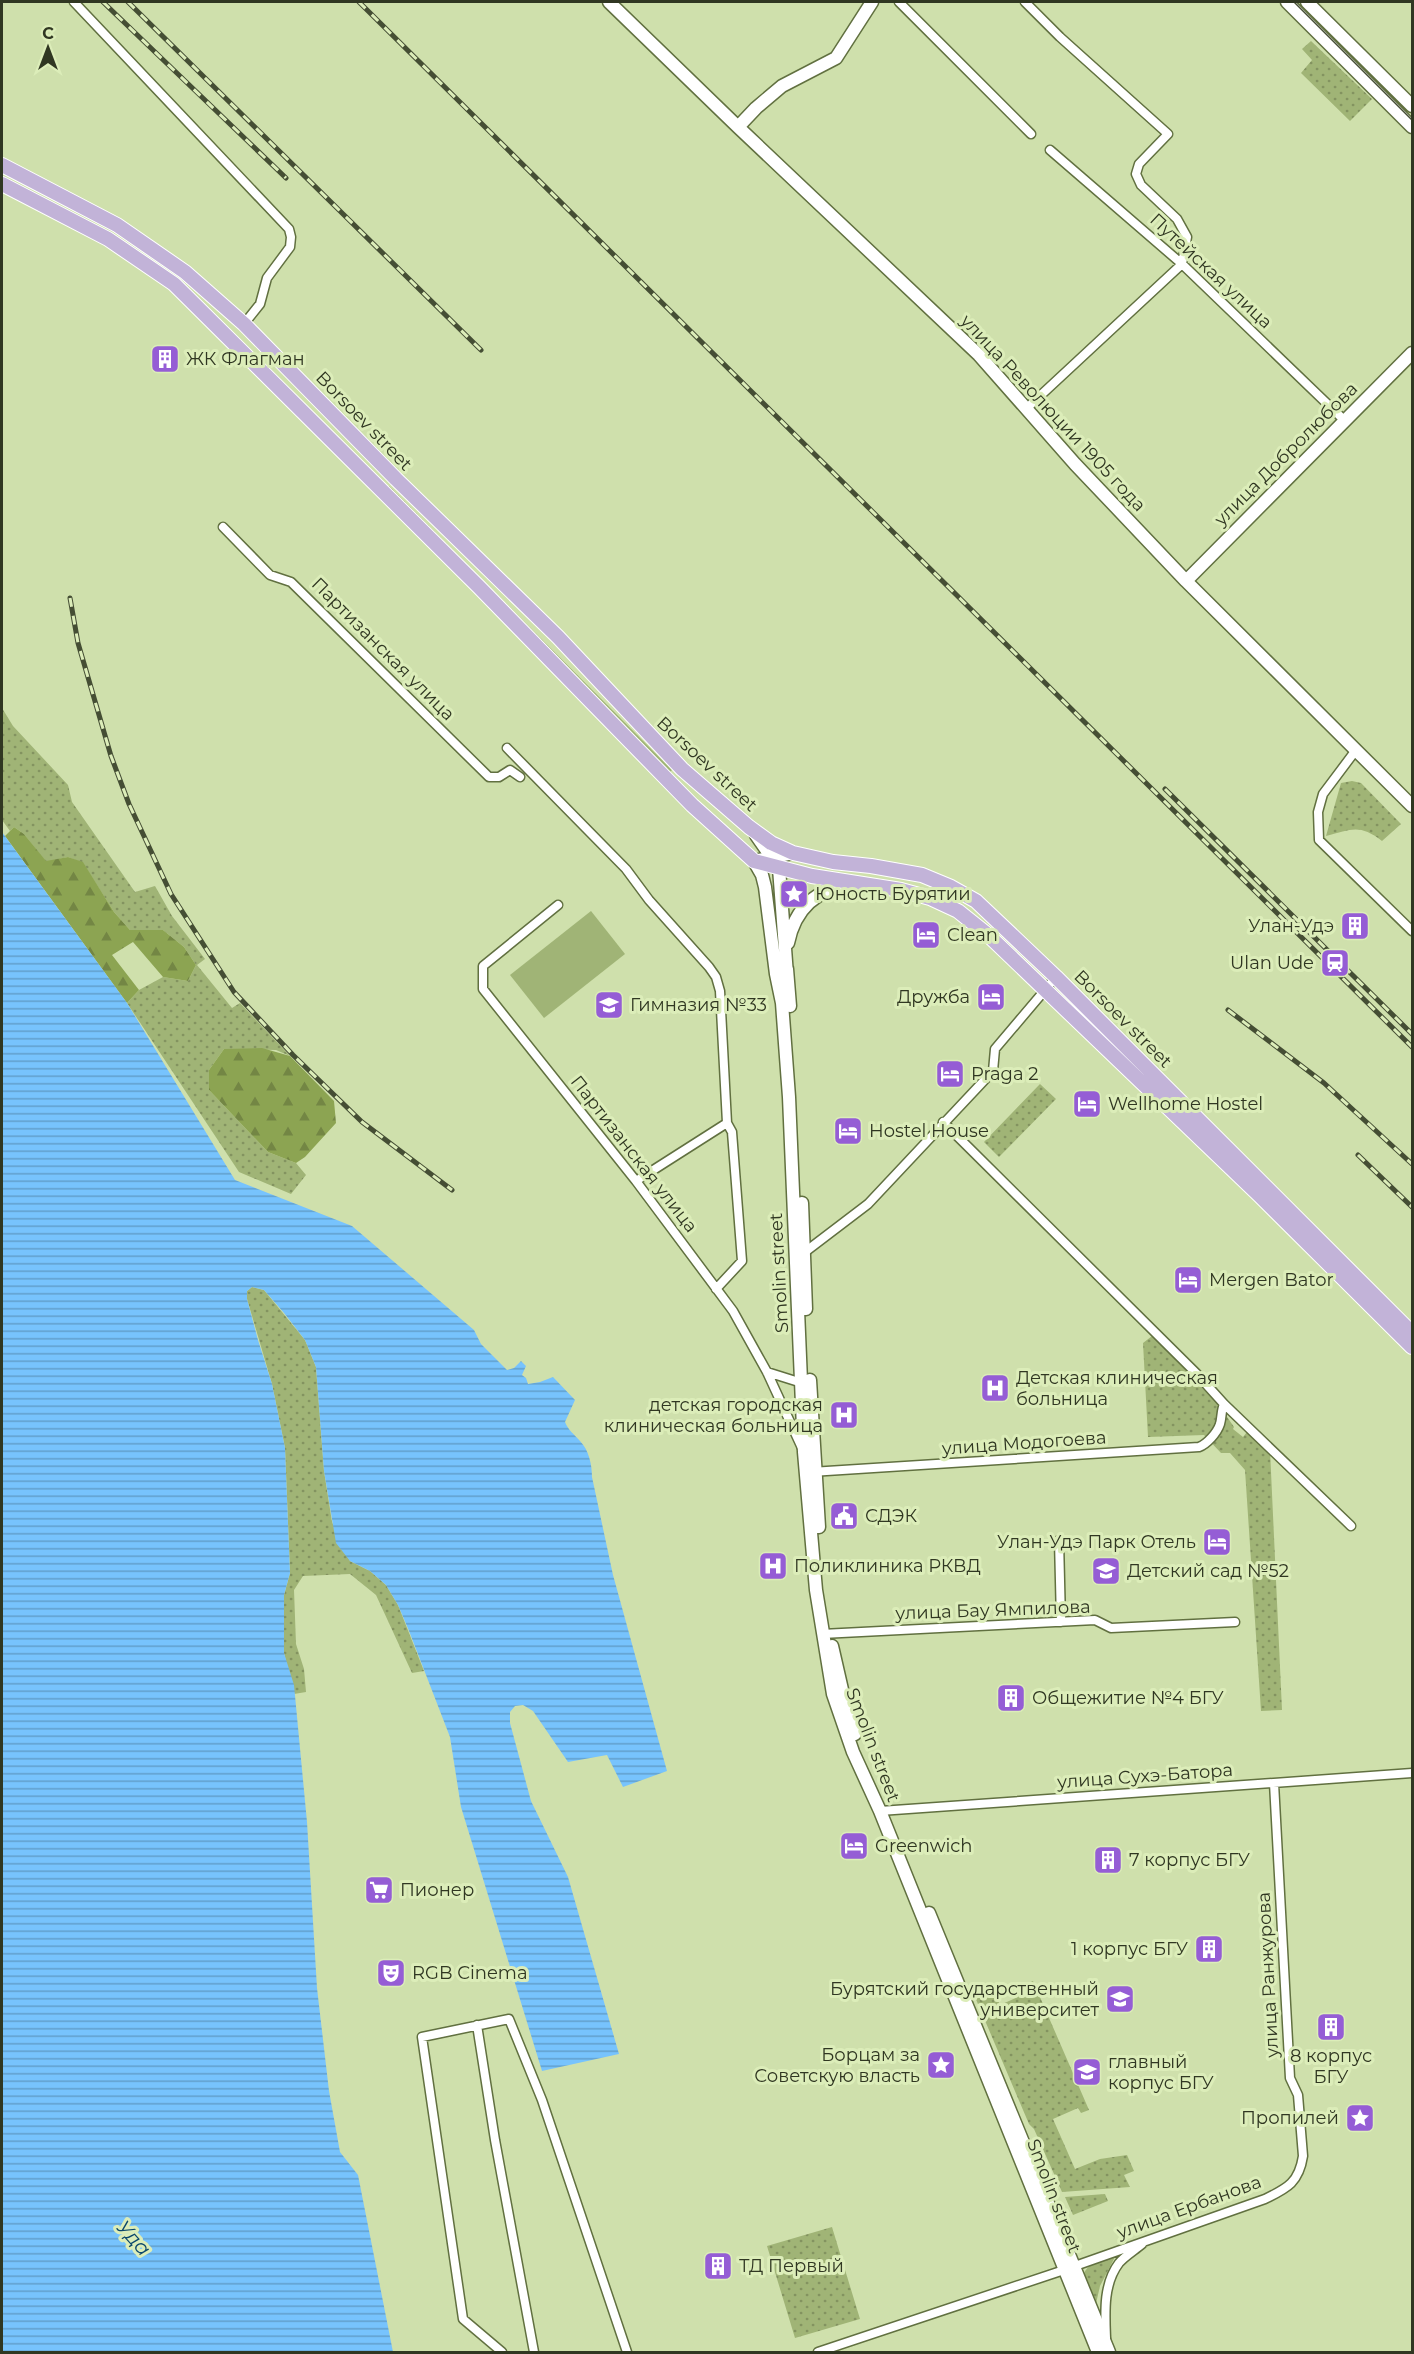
<svg xmlns="http://www.w3.org/2000/svg" width="1414" height="2354" font-family="Montserrat,sans-serif">
	<style>
		.grass { fill: url(#grass-dots) }
		.forest { fill: url(#forest-firs) }
		.garden { fill: #a0b476 }
		.water { fill: url(#water-rules) }
		.lines { fill: none; stroke-linecap: round; stroke-linejoin: round }
		.street-casing { stroke: #617040; stroke-width: 11 }
		.secondary-casing { stroke: #617040; stroke-width: 15 }
		.primary-casing { stroke: #fff; stroke-width: 16 }
		.street { stroke: #fff; stroke-width: 8 }
		.secondary { stroke: #fff; stroke-width: 12 }
		.primary { stroke: #c2b3d8; stroke-width: 14 }
		.tram { stroke: #454e34; stroke-width: 1.5 }
		.rail-casing { stroke: #454e34; stroke-width: 5 }
		.rail { stroke: #dcedb9; stroke-width: 3; stroke-dasharray: 9; stroke-linecap: butt }
		.labels { text-anchor: middle; dominant-baseline: central; stroke-width: 6; stroke-linejoin: round; paint-order: stroke }
		.street-label { font-size: 18px; fill: #303722; stroke: #dcedb9 }
		.poi-label { font-size: 18px; fill: #303722; stroke: #dcedb9; text-anchor: start }
		.water-label { font-size: 20px; font-style: italic; fill: #0b476c; stroke: #dcedb9 }
	</style>
	<defs>
		<pattern id="grass-dots" width="8" height="8" patternUnits="userSpaceOnUse" patternTransform="scale(1.5)"><rect width="8" height="8" fill="#a0b476"/><path d="M2 2h.1M6 6h.1" fill="none" stroke="#839360" stroke-width="1.8" stroke-linecap="round"/></pattern>
		<pattern id="forest-firs" width="22" height="20" patternUnits="userSpaceOnUse" patternTransform="scale(1.5)"><rect width="22" height="20" fill="#8ca452"/><path d="M5 1l3.5 6h-7zM16 11l3.5 6h-7z" fill="#738644"/></pattern>
		<pattern id="water-rules" width="6" height="5" patternUnits="userSpaceOnUse" patternTransform="scale(1.5)"><rect width="6" height="5" fill="#77c3fd"/><path d="M0 2.5h6" fill="none" stroke="#629fcc"/></pattern>
	</defs>
	<rect width="100%" height="100%" fill="#cfe0ac"/>
	<path class="grass" d="M1311,41L1372,99L1350,121L1301,73L1312,60L1302,49Z
		M389,486L672,770L670,772L386,489Z
		M2,708L13,726L68,785L72,802L135,892L155,886L172,916L205,959L197,965L232,1008L240,1003L290,1056L276,1050L224,1049L209,1070V1090L268,1152L296,1163L306,1175L291,1194L239,1172L127,1003L139,990L163,977L188,981L196,965L184,947L163,930H130L114,912L83,863L68,857L46,862L24,834L14,827L10,831L2,820Z
		M1352,781L1361,783L1401,824L1382,841C1360,824 1352,829 1326,836L1341,783Z
		M1040,1084L1056,1099L999,1157L984,1142Z
		M252,1287L264,1290L305,1340L316,1367L324,1471L332,1522L350,1561L370,1571L386,1585L398,1605L424,1671L412,1673L376,1595L350,1574L303,1576L294,1590L296,1644L304,1669L306,1692L294,1694L284,1653V1595L290,1573L285,1448L272,1384L247,1299V1291Z
		M1156,1333L1196,1373V1382L1219,1405L1234,1427L1233,1429L1243,1437L1247,1432L1270,1450L1282,1710L1261,1711L1245,1470L1230,1453H1221L1204,1435L1148,1437L1143,1343Z
		M1033,1981L1089,2110L1081,2113L1078,2108L1053,2119L1075,2169L1100,2159L1127,2155L1134,2171L1124,2175L1130,2187L1062,2192L1034,2129L1029,2124L972,1990L990,1983L1000,2005L1018,1997L1015,1989Z
		M1105,2194L1108,2201L1073,2215L1065,2197Z
		M832,2227L860,2319L795,2338L767,2246Z
		M1116,2255L1100,2286L1095,2308C1080,2271 1075,2269 1116,2255Z"/>
	<path class="forest" d="M14,827L24,834L46,861L68,857L83,862L114,912L130,930H163L184,947L196,965L188,981L163,977L133,942L112,955L139,990L127,1003L5,836Z
		M262,1048L290,1056L334,1101L336,1123L305,1157L296,1163L268,1152L209,1090V1070L224,1049Z"/>
	<path class="garden" d="M591,911L625,954L544,1018L510,975Z"/>
	<path class="water" d="M2,832L127,1003L235,1180L352,1226L474,1330L481,1344L507,1370L514,1368L521,1361L526,1366L522,1375L526,1378L528,1384L540,1382L553,1377L575,1400L565,1422C568,1430 574,1434 580,1441C589,1450 592,1465 592,1477L613,1575L667,1771L623,1787L607,1755L568,1762L533,1711L523,1705L515,1706L510,1712V1723L531,1801L568,1877L619,2054L542,2071L461,1807L450,1737L409,1631L398,1605L386,1585L370,1571L350,1561L336,1543L324,1471L316,1367L305,1340L284,1313L264,1290L252,1287L247,1291V1299L258,1340L272,1384L285,1448L290,1573L284,1595V1653L294,1685L307,1822L317,1988L329,2091L340,2152L358,2175L393,2352H2Z"/>
	<g class="lines">
		<g class="street-casing">
			<path id="street" d="M74,2L289,229L291,237L290,247L267,278L260,304L244,324
				M899,2L1031,134
				M1025,2L1060,37L1168,134L1139,164L1136,174L1141,185L1177,219L1187,237L1182,264L1027,408
				M1050,150L1182,264L1344,420
				M223,527L270,575L291,582L489,777H499L510,770L520,777
				M507,748L626,869L649,900L709,967L716,977L720,991L727,1123L732,1132L742,1261L716,1289
				M1356,750L1323,794L1318,812L1319,840L1412,931
				M558,905L483,966V989L636,1181L733,1311L767,1372L802,1448
				M943,1122L1196,1373L1224,1404
				M636,1181L727,1123
				M801,1255L868,1204L993,1071L995,1049L1056,977
				M767,1372L802,1383
				M811,1472L1199,1447C1207,1444 1217,1433 1220,1424C1222,1417 1221,1411 1224,1404L1351,1526
				M1059,1540L1061,1622
				M822,1634L1095,1620L1111,1628L1235,1622
				M880,1811L1412,1773
				M477,2025L495,2140L534,2352
				M1075,2266L1265,2199C1288,2188 1299,2182 1303,2156L1298,2095L1290,2078L1274,1783
				M1106,2338C1105,2313 1103,2284 1119,2263C1125,2256 1135,2250 1142,2244
				M502,2352L463,2319L422,2037L509,2019L542,2100L627,2352
				M818,2352L1064,2270"/>
		</g>
		<g class="secondary-casing">
			<path id="secondary" d="M609,2L738,127L979,355L1075,464L1186,581L1412,806
				M1287,2L1412,127
				M1307,2L1412,106
				M738,127L756,108L782,86L836,58L872,2
				M1186,581L1412,353
				M756,835L779,868L787,975
				M793,853L754,861L762,875L765,887L776,974L782,1003L789,1097L804,1452L816,1590L833,1694L853,1752L880,1811L1098,2352
				M788,943C795,908 816,889 851,885
				M787,969L790,1006
				M802,1203L806,1309
				M810,1380L819,1527
				M832,1646L843,1694L855,1734
				M929,1913L1109,2352"/>
		</g>
		<g class="primary-casing">
			<path id="primary" d="M2,165L117,225L185,272L244,324L396,479L558,637L682,769L749,827L771,843L793,853L833,862L871,866L922,875L951,887L976,901L1056,977L1412,1333
				M2,184L108,239L174,284L479,587L692,805L754,861L812,876L901,890L930,898L958,911L988,935L1259,1195L1412,1347"/>
		</g>
		<use href="#street" class="street"/>
		<use href="#secondary" class="secondary"/>
		<use href="#primary" class="primary"/>
		<path class="tram" d="M1294,2L1412,120"/>
		<g class="rail-casing">
			<path id="rail" d="M103,2L286,178
				M128,2L481,350
				M359,2L1412,1047
				M70,598L78,643L111,756L129,804L171,894L234,992L293,1055L362,1122L452,1190
				M1165,789L1412,1034
				M1228,1010L1324,1083L1412,1164
				M1358,1155L1412,1207"/>
		</g>
		<use href="#rail" class="rail"/>
	</g>
	<defs>
		<g id="building-square" transform="scale(1.5)"><rect x="-9" y="-9" width="18" height="18" rx="4" fill="#955dd5" stroke="#dcedb9"/><path d="M-4-6H4V6H1V3H-1V6H-4ZM-2.5-4.3h1.7v1.8h-1.7ZM.8-4.3h1.7v1.8H.8ZM-2.5-1h1.7V.8h-1.7ZM.8-1h1.7V.8H.8Z" fill="#fff"/></g>
		<g id="sight-square" transform="scale(1.5)"><rect x="-9" y="-9" width="18" height="18" rx="4" fill="#955dd5" stroke="#dcedb9"/><path d="M0-6L1.8-2.2L6-1.7L2.9 1.2L3.7 5.4L0 3.3L-3.7 5.4L-2.9 1.2L-6-1.7L-1.8-2.2Z" fill="#fff"/></g>
		<g id="hotel-square" transform="scale(1.5)"><rect x="-9" y="-9" width="18" height="18" rx="4" fill="#955dd5" stroke="#dcedb9"/><path d="M-6-4.5h1.5V1H6V5H4.5V3h-9V5H-6ZM-4 0a1.8 1.8 0 1 1 3.6 0ZM.5 0V-2.5h3Q6-2.5 6 0Z" fill="#fff"/></g>
		<g id="station-square" transform="scale(1.5)"><rect x="-9" y="-9" width="18" height="18" rx="4" fill="#955dd5" stroke="#dcedb9"/><path d="M-3-6H3Q5-6 5-4V2Q5 4 3 4L4.5 6H3L1.5 4h-3L-3 6H-4.5L-3 4Q-5 4-5 2V-4Q-5-6-3-6ZM-3.5-4v3h7v-3ZM-3.5 1v1.5H-2V1ZM2 1v1.5H3.5V1Z" fill="#fff"/></g>
		<g id="school-square" transform="scale(1.5)"><rect x="-9" y="-9" width="18" height="18" rx="4" fill="#955dd5" stroke="#dcedb9"/><path d="M0-5L7-2L0 1L-7-2ZM-4 1L0 2.5L4 1V4Q0 6-4 4Z" fill="#fff"/></g>
		<g id="hospital-square" transform="scale(1.5)"><rect x="-9" y="-9" width="18" height="18" rx="4" fill="#955dd5" stroke="#dcedb9"/><path d="M-5-5h3v3.5h4V-5h3V5h-3V1.5h-4V5h-3Z" fill="#fff"/></g>
		<g id="civic-square" transform="scale(1.5)"><rect x="-9" y="-9" width="18" height="18" rx="4" fill="#955dd5" stroke="#dcedb9"/><path d="M-.6-6.5H3V-4.5H.6V-3L4-1V1h2V6H-6V1h2V-1L-.6-3ZM-1.2 2.5V6h2.4V2.5Z" fill="#fff"/></g>
		<g id="supermarket-square" transform="scale(1.5)"><rect x="-9" y="-9" width="18" height="18" rx="4" fill="#955dd5" stroke="#dcedb9"/><path d="M-6-5.5h2.5l.6 2H6L4.5 2H-2.5L-4.4-4H-6ZM-1.5 3.2a1.3 1.3 0 1 0 .1 0ZM3 3.2a1.3 1.3 0 1 0 .1 0Z" fill="#fff"/></g>
		<g id="theatre-square" transform="scale(1.5)"><rect x="-9" y="-9" width="18" height="18" rx="4" fill="#955dd5" stroke="#dcedb9"/><path d="M-5-5.5Q0-4 5-5.5V0Q5 5 0 6Q-5 5-5 0ZM-3.3-2.5H-1v1.5H-3.3ZM1-2.5H3.3v1.5H1ZM-2.8 1Q0 5.5 2.8 1Z" fill="#fff"/></g>
		<g id="university-square" transform="scale(1.5)"><rect x="-9" y="-9" width="18" height="18" rx="4" fill="#955dd5" stroke="#dcedb9"/><path d="M0-5L7-2L0 1L-7-2ZM-4 1L0 2.5L4 1V4Q0 6-4 4Z" fill="#fff"/></g>
	</defs>
	<g fill-rule="evenodd">
		<use href="#building-square" x="165" y="359"/>
		<use href="#sight-square" x="794" y="894"/>
		<use href="#building-square" x="1355" y="926"/>
		<use href="#hotel-square" x="926" y="935"/>
		<use href="#station-square" x="1335" y="963"/>
		<use href="#hotel-square" x="991" y="997"/>
		<use href="#school-square" x="609" y="1005"/>
		<use href="#hotel-square" x="950" y="1074"/>
		<use href="#hotel-square" x="1087" y="1104"/>
		<use href="#hotel-square" x="848" y="1131"/>
		<use href="#hotel-square" x="1188" y="1280"/>
		<use href="#hospital-square" x="995" y="1388"/>
		<use href="#hospital-square" x="844" y="1415"/>
		<use href="#civic-square" x="844" y="1516"/>
		<use href="#hotel-square" x="1217" y="1542"/>
		<use href="#hospital-square" x="773" y="1566"/>
		<use href="#school-square" x="1106" y="1571"/>
		<use href="#building-square" x="1011" y="1698"/>
		<use href="#hotel-square" x="854" y="1846"/>
		<use href="#building-square" x="1108" y="1860"/>
		<use href="#supermarket-square" x="379" y="1890"/>
		<use href="#building-square" x="1209" y="1949"/>
		<use href="#theatre-square" x="391" y="1973"/>
		<use href="#university-square" x="1120" y="1999"/>
		<use href="#building-square" x="1331" y="2027"/>
		<use href="#sight-square" x="941" y="2065"/>
		<use href="#university-square" x="1087" y="2072"/>
		<use href="#sight-square" x="1360" y="2118"/>
		<use href="#building-square" x="718" y="2266"/>
	</g>
	<g class="labels">
		<g class="street-label">
			<text transform="translate(1211 271) rotate(43)">Путейская улица</text>
			<text transform="translate(1053 413) rotate(47)">улица Революции 1905 года</text>
			<text transform="translate(364 421) rotate(46)">Borsoev street</text>
			<text transform="translate(1286 454) rotate(-45)">улица Добролюбова</text>
			<text transform="translate(383 649) rotate(45)">Партизанская улица</text>
			<text transform="translate(707 764) rotate(43)">Borsoev street</text>
			<text transform="translate(1123 1019) rotate(45)">Borsoev street</text>
			<text transform="translate(634 1154) rotate(52)">Партизанская улица</text>
			<text transform="translate(779 1273) rotate(-93)">Smolin street</text>
			<text transform="translate(1024 1443) rotate(-4)">улица Модогоева</text>
			<text transform="translate(993 1610) rotate(-2)">улица Бау Ямпилова</text>
			<text transform="translate(873 1745) rotate(69)">Smolin street</text>
			<text transform="translate(1145 1776) rotate(-4)">улица Сухэ-Батора</text>
			<text transform="translate(1268 1975) rotate(-93)">улица Ранжурова</text>
			<text transform="translate(1054 2196) rotate(69)">Smolin street</text>
			<text transform="translate(1189 2207) rotate(-20)">улица Ербанова</text>
		</g>
		<g class="poi-label">
			<text x="186" y="359">ЖК Флагман</text>
			<text x="815" y="894">Юность Бурятии</text>
			<text x="1334" y="926" text-anchor="end">Улан-Удэ</text>
			<text x="947" y="935">Clean</text>
			<text x="1314" y="963" text-anchor="end">Ulan Ude</text>
			<text x="970" y="997" text-anchor="end">Дружба</text>
			<text x="630" y="1005">Гимназия №33</text>
			<text x="971" y="1074">Praga 2</text>
			<text x="1108" y="1104">Wellhome Hostel</text>
			<text x="869" y="1131">Hostel House</text>
			<text x="1209" y="1280">Mergen Bator</text>
			<text x="1016" y="1378">Детская клиническая<tspan x="1016" dy="21">больница</tspan></text>
			<text x="823" y="1405" text-anchor="end">детская городская<tspan x="823" dy="21">клиническая больница</tspan></text>
			<text x="865" y="1516">СДЭК</text>
			<text x="1196" y="1542" text-anchor="end">Улан-Удэ Парк Отель</text>
			<text x="794" y="1566">Поликлиника РКВД</text>
			<text x="1127" y="1571">Детский сад №52</text>
			<text x="1032" y="1698">Общежитие №4 БГУ</text>
			<text x="875" y="1846">Greenwich</text>
			<text x="1129" y="1860">7 корпус БГУ</text>
			<text x="400" y="1890">Пионер</text>
			<text x="1188" y="1949" text-anchor="end">1 корпус БГУ</text>
			<text x="412" y="1973">RGB Cinema</text>
			<text x="1099" y="1989" text-anchor="end">Бурятский государственный<tspan x="1099" dy="21">университет</tspan></text>
			<text x="920" y="2055" text-anchor="end">Борцам за<tspan x="920" dy="21">Советскую власть</tspan></text>
			<text x="1331" y="2056" text-anchor="middle">8 корпус<tspan x="1331" dy="21">БГУ</tspan></text>
			<text x="1108" y="2062">главный<tspan x="1108" dy="21">корпус БГУ</tspan></text>
			<text x="1339" y="2118" text-anchor="end">Пропилей</text>
			<text x="739" y="2266">ТД Первый</text>
		</g>
		<g class="water-label">
			<text transform="translate(134 2238) rotate(48)">Уда</text>
		</g>
	</g>
	<rect width="1414" height="2354" fill="none" stroke="#303722" stroke-width="6"/>
	<g transform="translate(48 48)" stroke="#dcedb9" stroke-width="4.5" paint-order="stroke">
	<path d="M0-4.5L10 22L0 15L-10 22Z" fill="#303722"/>
	<text y="-9" font-size="16" font-weight="bold" text-anchor="middle" fill="#303722">С</text>
	</g>
</svg>
